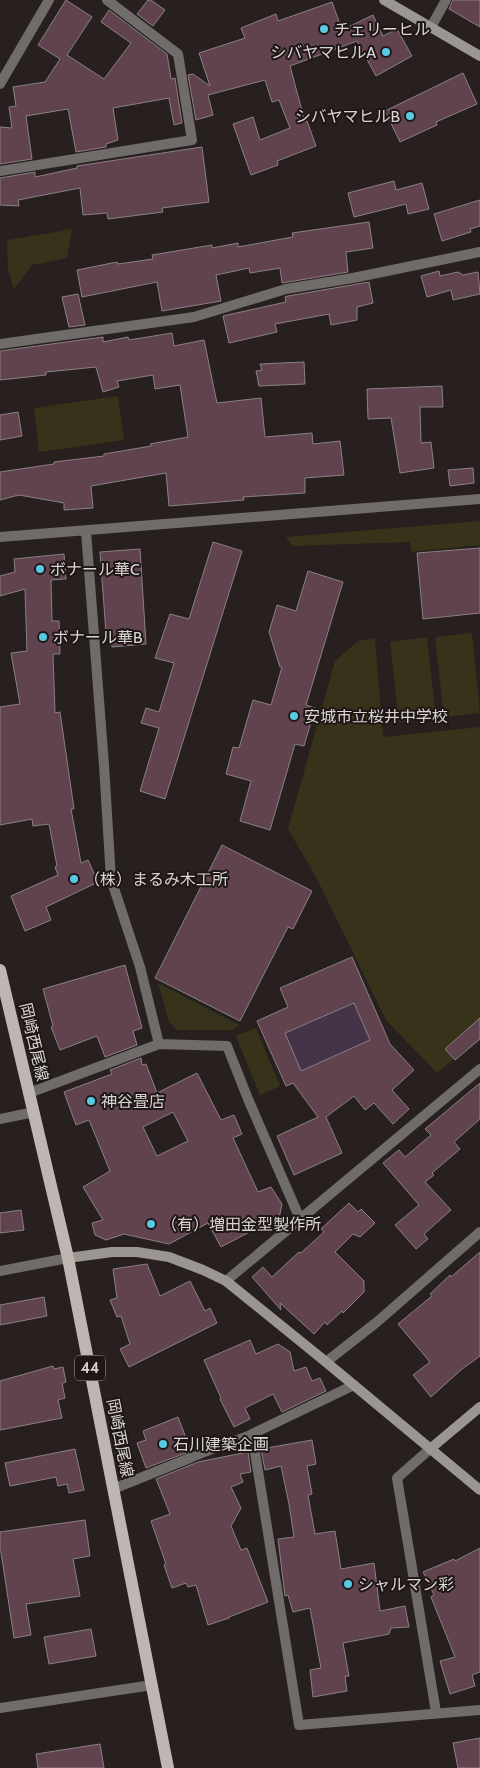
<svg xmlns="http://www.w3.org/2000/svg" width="480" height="1768" font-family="Cabin,'Noto Sans JP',sans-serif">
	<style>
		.green { fill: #37321a }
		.water { fill: #45334a }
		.building { fill: #61434f; stroke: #8a8184; fill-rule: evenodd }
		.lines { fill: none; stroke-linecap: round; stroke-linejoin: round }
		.lane { stroke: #6f6c69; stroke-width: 9 }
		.street { stroke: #6f6c69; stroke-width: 10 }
		.secondary { stroke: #9b9692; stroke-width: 10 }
		.primary { stroke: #bdb6b1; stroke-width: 12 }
		.poi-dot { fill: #58c9e3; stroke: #1e1716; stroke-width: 2 }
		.labels { text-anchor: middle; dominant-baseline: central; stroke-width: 4; stroke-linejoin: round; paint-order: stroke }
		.shield { fill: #1e1716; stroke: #a29c9b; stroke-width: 1 }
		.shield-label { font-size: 15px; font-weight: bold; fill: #dad5d4 }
		.poi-label { font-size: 16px; fill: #dad5d4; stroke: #1e1716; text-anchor: start }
		.street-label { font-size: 16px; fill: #dad5d4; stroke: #1e1716 }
	</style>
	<rect width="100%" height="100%" fill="#28201f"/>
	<path class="green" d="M72,229L67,258L32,265L14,289L8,270L7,240Z
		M118,396L124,440L39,452L34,408Z
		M480,521V545L411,552L410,542L293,546L286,537Z
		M472,633L480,713L444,717L435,637Z
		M427,637L436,718L399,722L390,642Z
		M375,638L383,737L480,727V1036L437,1073L386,1020L317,879L288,829L335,661L358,641Z
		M158,983L239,1025L232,1030H177L169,1022Z
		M256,1028L280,1086L260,1095L236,1036Z"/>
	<path class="water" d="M354,1003L370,1040L301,1071L285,1033Z"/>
	<path class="building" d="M66,0L92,17L67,55L104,79L131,43L101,22L109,10L167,54L171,79L175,78L182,123L174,125L169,98L113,108L118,140L106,144V147L76,152L68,109L26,116L32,159L0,164V127L12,128L9,107L16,106L13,87L45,82L60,59L38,45Z
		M148,0H151L165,10L153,26L137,14Z
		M453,0H480V27L449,9Z
		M332,2L342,30L373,15L383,36L397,29L412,56L376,76L357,41L290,66L305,122L307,121L316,146L277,161L278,165L251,175L233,124L253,117L260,140L290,128L279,100L272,102L265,80L208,95L213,115L196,120L188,75L193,74L210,86L199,53L245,38L241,28L276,14L278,21Z
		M463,73L477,104L436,122L437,125L400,142L385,111Z
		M202,147L209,202L162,208L163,212L108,219L107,213L83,215L80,188L18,200L19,206L0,205V178L35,172V177L77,168V166Z
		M394,181L396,190L422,183L429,209L408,214L406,204L354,217L348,193Z
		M480,200V226L470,229L471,232L442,241L434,214Z
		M369,222L373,248L346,252L348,272L282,283L280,268L250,273L249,268L216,275L221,301L162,311L157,282L82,297L77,270L117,262L118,264L153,259L152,255L212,245V248L238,243V247L293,237L292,233Z
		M439,271L440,276L458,272L463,275L478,272L480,294L453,300L451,290L427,297L421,276Z
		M369,282L373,303L357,307V320L331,325L329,314L275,324L277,332L229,343L223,316L286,302L285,297L288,296Z
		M78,294L85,325L69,327L62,297Z
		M172,333L174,346L204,340L217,403L261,398L265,437L312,433L313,444L340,441L344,475L305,478V493L243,497L244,500L169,506L166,473L91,486L93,508L64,510V503L19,495L0,500V472L54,464V462L104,456V454L151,446L150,444L188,437L180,385L155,389L153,375L117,381L119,387L103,392L96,367L46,372V375L0,380V351L103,337V342L128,337L129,340Z
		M304,362L305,384L259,386L256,371L262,370L260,364Z
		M442,386L443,407H420L421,443L431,442L434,468L400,473L391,418L368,419L367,389Z
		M18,412L22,436L0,440V415Z
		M473,468L474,483L450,486L448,470Z
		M213,542L242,551L165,799L140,791L159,728L141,723L146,708L159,712L174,663L155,658L170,614L189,619Z
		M480,548V613L423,619L417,553Z
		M140,549L146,644L112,647L110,633H106L100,552Z
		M64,554L66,579L51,580L52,621H59L60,654H53L55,713L60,712L74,809H71L81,863L88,860L98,882L46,907L51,920L25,931L11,896L58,875L55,867L57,866L49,824L33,826L32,819L0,825V707L20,704L11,653L27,651L25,589L0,596V576L15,572L14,559Z
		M308,571L343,582L306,705L315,708L304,746L295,744L270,830L240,821L251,781L226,774L233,747L239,748L253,700L271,705L282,667H280L269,632L277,605L296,611Z
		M222,845L312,891L293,929L288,927L240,1021L155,978Z
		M352,957L390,1044L414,1070L392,1090L409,1109L393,1124L374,1103L365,1110L354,1096L326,1117L342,1153L294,1175L277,1136L318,1117L293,1083L286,1086L257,1021L288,1007L280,988ZM354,1003L370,1040L301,1071L285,1033Z
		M125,965L142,1028L133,1031L137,1045L105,1057L97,1036L60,1050L51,1027L53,1026L43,989Z
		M480,1018V1039L455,1060L445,1049Z
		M141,1058L142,1065L146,1064L157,1093L197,1073L221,1120L234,1115L242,1134L233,1138L258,1192L271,1187L282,1204L279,1218L261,1226L221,1247L208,1223L169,1244L124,1234L106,1240L95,1235L92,1223L103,1220L83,1187L110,1171L89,1120L76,1125L64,1092L112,1074L110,1070ZM173,1112L188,1141L157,1156L143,1127Z
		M480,1083V1119L454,1142L460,1149L432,1173L434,1175L425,1182L451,1210L424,1234L428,1239L416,1249L395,1225L419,1205L383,1163L399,1150L405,1157L431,1135L425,1129Z
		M349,1203L358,1212L361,1209L375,1223L360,1237L353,1234L335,1252L364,1281V1292L343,1313L342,1311L327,1325L325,1322L314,1334L280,1303L281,1310L252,1277L263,1267L272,1277L299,1252L301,1253L324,1232L321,1229Z
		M21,1210L24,1230L0,1233V1213Z
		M480,1252V1356L462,1369L431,1397L413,1375L430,1362L398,1324L432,1296L430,1294L450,1275L451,1277Z
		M147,1264L160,1296L190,1281L205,1311L210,1308L217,1323L129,1367L120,1349L130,1344L121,1316L117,1317L110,1300L117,1298L113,1269Z
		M44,1297L47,1316L0,1325V1305Z
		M250,1340L256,1354L278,1344L290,1352L294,1371L306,1367L312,1381L320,1378L326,1391L282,1412L273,1394L245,1408L250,1419L234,1427L220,1399L221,1398L204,1360Z
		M53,1366L54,1369L63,1367L66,1382L62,1383L65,1398L58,1400L62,1418L0,1430V1381Z
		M178,1417L191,1451L146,1468L137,1443L146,1440L143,1431Z
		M312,1440L316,1464L307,1466L312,1494L308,1495L315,1534L335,1531L341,1569L374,1563L380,1611L405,1606L409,1627L391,1628L389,1634L343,1643L349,1676H345L347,1691L313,1697L310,1670L321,1668L310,1608L293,1612L288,1595L285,1596L278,1539L294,1537L289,1504L281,1466L265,1470L261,1449Z
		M75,1449L84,1490L69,1493L67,1484L58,1486L56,1477L10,1486L5,1463Z
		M248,1452L251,1472L240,1474L243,1482L231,1487L241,1508L231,1526L241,1550L247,1548L268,1602L229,1617V1618L208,1625L196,1585L188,1587L186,1583L172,1588L164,1565L166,1564L151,1521L170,1514L156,1479L198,1462Z
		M85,1520L90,1556L73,1559L80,1596L26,1604L31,1635L14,1638L1,1552H0V1532Z
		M480,1548V1672L472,1675L475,1686L450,1694L440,1661L455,1657L431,1597L434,1595L423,1572L454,1559L455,1561Z
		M91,1629L96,1656L49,1664L44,1637Z
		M480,1738V1768H458L453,1743Z
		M100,1744L104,1768H38L36,1754Z"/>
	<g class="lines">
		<path class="lane" d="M190,1458L252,1434"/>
		<path class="street" d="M431,27L446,0
			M0,84L49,0
			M0,171L192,140L178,54L107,0
			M0,344L194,317L286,289L353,278L480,252
			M86,531L104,765L111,879L140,967L159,1044L227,1046L248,1099L300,1219
			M0,537L480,499
			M29,1093L159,1044
			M0,1119L34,1112
			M0,1271L68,1258
			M226,1281L480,1069
			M326,1362L377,1322L480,1232
			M354,1385L252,1434L299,1725L480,1710
			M430,1449L397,1478L436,1712
			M113,1489L190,1458
			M0,1708L152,1685"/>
		<path class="secondary" d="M384,0L480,56
			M68,1258L112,1252H137L169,1257L203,1270L226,1281L326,1362L480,1490
			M430,1449L480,1407"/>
		<path class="primary" d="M0,970L68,1258L168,1768"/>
	</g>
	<g class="poi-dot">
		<circle cx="324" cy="29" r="5"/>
		<circle cx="386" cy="52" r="5"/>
		<circle cx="410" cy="116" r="5"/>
		<circle cx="40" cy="569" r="5"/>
		<circle cx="43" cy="637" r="5"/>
		<circle cx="294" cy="716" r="5"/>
		<circle cx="74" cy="879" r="5"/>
		<circle cx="91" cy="1101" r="5"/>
		<circle cx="151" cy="1224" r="5"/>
		<circle cx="163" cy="1444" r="5"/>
		<circle cx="348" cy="1584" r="5"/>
	</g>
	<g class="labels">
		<rect class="shield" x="75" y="1355.5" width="30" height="25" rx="4"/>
		<g class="shield-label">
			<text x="90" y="1368">44</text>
		</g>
		<g class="poi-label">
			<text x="334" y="29">チェリーヒル</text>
			<text x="376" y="52" text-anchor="end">シバヤマヒルA</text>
			<text x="400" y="116" text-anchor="end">シバヤマヒルB</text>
			<text x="50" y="569">ボナール華C</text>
			<text x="53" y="637">ボナール華B</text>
			<text x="304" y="716">安城市立桜井中学校</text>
			<text x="84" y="879">（株）まるみ木工所</text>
			<text x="101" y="1101">神谷畳店</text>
			<text x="161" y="1224">（有）増田金型製作所</text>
			<text x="173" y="1444">石川建築企画</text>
			<text x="358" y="1584">シャルマン彩</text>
		</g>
		<g class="street-label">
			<text transform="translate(34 1042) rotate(77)">岡崎西尾線</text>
			<text transform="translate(120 1438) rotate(79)">岡崎西尾線</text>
		</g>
	</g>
</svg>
